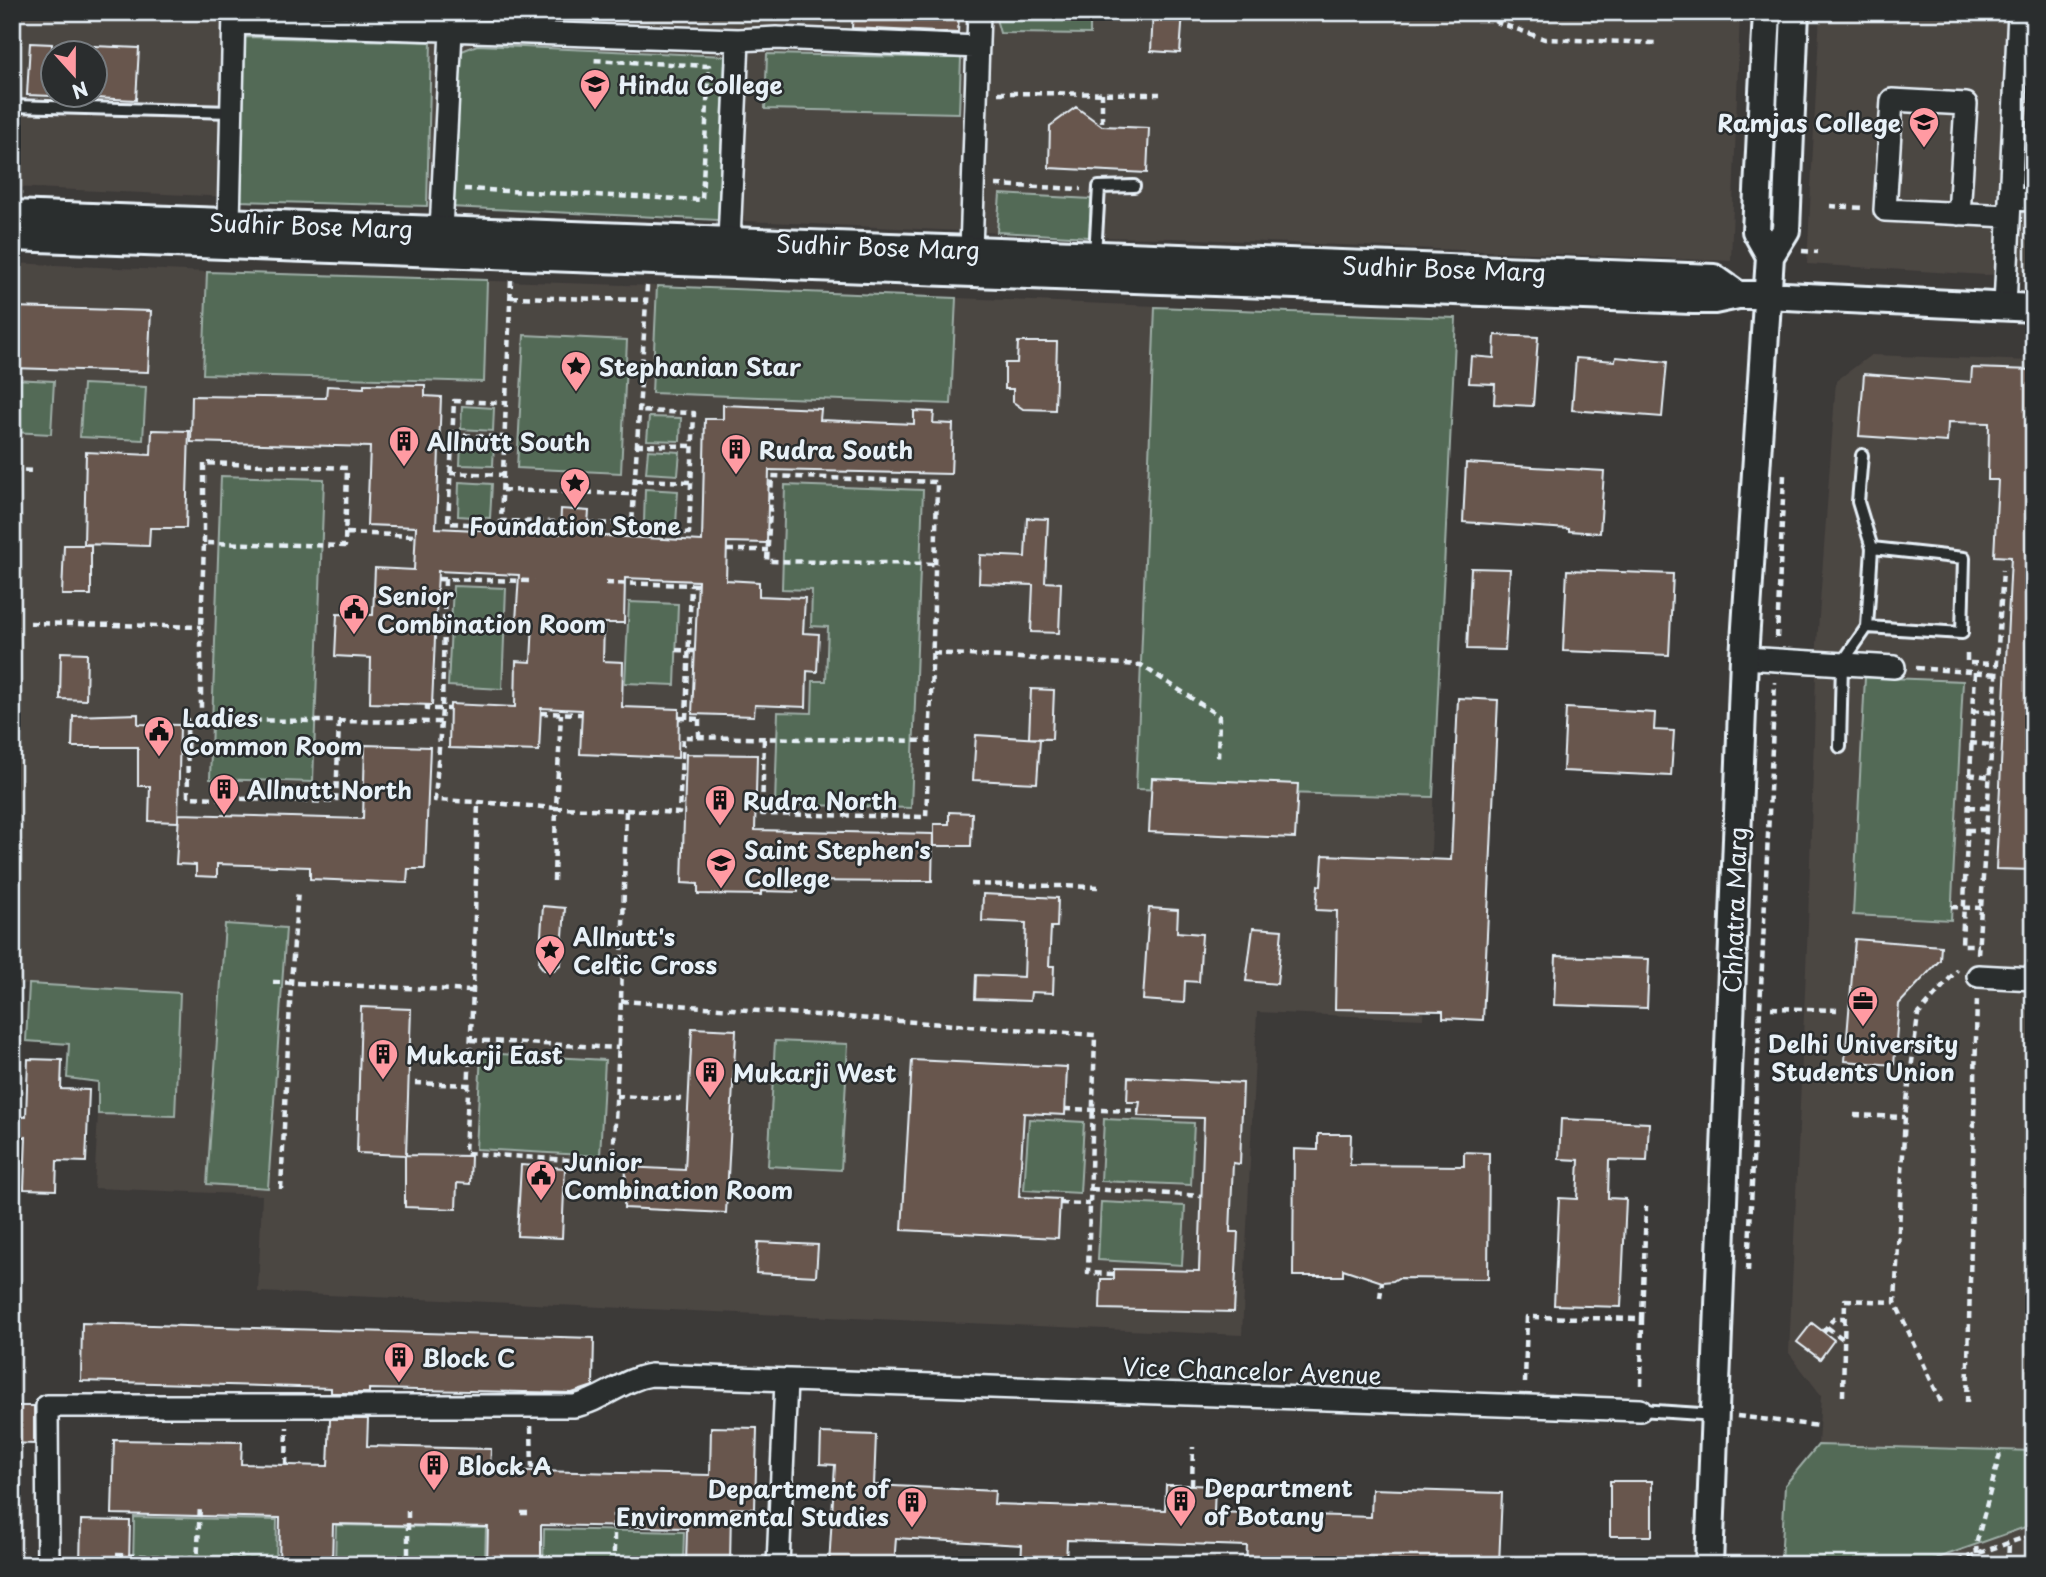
<svg xmlns="http://www.w3.org/2000/svg" width="2046" height="1577" font-family="'Playpen Sans',sans-serif">
	<style>
		.built { fill: #4c4643; fill-rule: evenodd }
		.green { fill: #536a56; stroke: #9eaea7; stroke-width: 2 }
		.building { fill: #67574e; stroke: #e8f1f8; stroke-width: 2 }
		.lines { fill: none; stroke-linecap: round; stroke-linejoin: round }
		.service-casing { stroke: #e8f1f8; stroke-width: 16 }
		.minor-casing { stroke: #e8f1f8; stroke-width: 26 }
		.tertiary-casing { stroke: #e8f1f8; stroke-width: 32 }
		.path { stroke: #e8f1f8; stroke-width: 4.5; stroke-dasharray: 7 5; stroke-linecap: butt }
		.service { stroke: #2a2d2e; stroke-width: 10 }
		.minor { stroke: #2a2d2e; stroke-width: 21 }
		.tertiary { stroke: #2a2d2e; stroke-width: 26 }
		.labels { text-anchor: middle; dominant-baseline: central; stroke-width: 5; stroke-linejoin: round; paint-order: stroke }
		.poi-label { font-size: 24px; font-weight: bold; fill: #e8f1f8; stroke: #2a2d2e; text-anchor: start }
		.street-label { font-size: 24px; fill: #e8f1f8; stroke: #2a2d2e }
	</style>
	<rect width="100%" height="100%" fill="#3c3a38"/>
	<filter id="ink" filterUnits="userSpaceOnUse"><feTurbulence type="fractalNoise" baseFrequency=".0143" numOctaves="2"/><feDisplacementMap in="SourceGraphic" scale="14" xChannelSelector="R" yChannelSelector="G"/><feConvolveMatrix kernelMatrix="1 2 1 2 8 2 1 2 1" color-interpolation-filters="sRGB"/></filter>
	<g filter="url(#ink)">
		<path class="built" d="M12,12H1740L1731,261L1172,238L1089,237L427,206L239,201L230,197L12,187ZM52,52H94V94H52Z
			M1820,12H2034V276L2006,274L1985,275L1807,264Z
			M12,263L207,272L657,286L1456,318L1423,1019L1257,1012L1242,1335L258,1292L262,1195L94,1188L98,1114L175,1116L180,993L12,984Z
			M1871,355L2034,361V1565H1781L1785,1485L1818,1445L1821,1395L1789,1353L1808,924L1817,644L1836,381Z"/>
		<path class="green" d="M994,12H1090V34L1000,33Z
			M244,37L431,42L427,206L239,201Z
			M477,45L725,56L718,220L449,207L457,53Z
			M767,54L961,58L959,113L765,109Z
			M1000,194L1091,199L1089,237L997,232Z
			M207,272L487,280L484,382L203,374Z
			M657,286L956,298L951,404L652,393Z
			M1155,307L1456,318L1433,797L1136,789Z
			M524,335L627,340L621,473L517,468Z
			M12,379L54,381L51,434L12,432Z
			M83,384L146,387L143,440L80,437Z
			M462,406L494,408L493,431L461,429Z
			M649,417L681,418L680,441L647,440Z
			M461,442L494,443L493,466L460,465Z
			M648,450L680,452L678,475L646,473Z
			M221,476L324,479L313,782L210,779Z
			M459,482L492,484L490,518L458,516Z
			M785,485L923,490L911,808L775,804L778,712L812,713L813,681H826L828,627L811,626L812,590L782,589Z
			M645,489L678,491L676,525L644,523Z
			M453,586L506,588L502,689L448,686Z
			M629,602L678,604L675,685L625,683Z
			M1865,677L1963,681L1951,920L1853,915Z
			M225,924L286,928L268,1188L207,1184Z
			M29,984L180,993L175,1116L98,1114V1082L67,1078L69,1044L26,1041Z
			M775,1041L848,1044L841,1170L768,1166Z
			M481,1053L605,1060L600,1156L476,1149Z
			M1029,1119L1084,1122L1080,1193L1024,1190Z
			M1104,1119L1194,1123L1191,1185L1101,1181Z
			M1101,1202L1185,1206L1182,1265L1098,1260Z
			M1818,1445L2034,1451V1524L1918,1565H1781L1785,1485Z
			M134,1517L277,1520L276,1565H133Z
			M336,1525L486,1528L485,1565H335Z
			M544,1529L684,1532L683,1565H543Z"/>
		<path class="building" d="M853,12H959L958,33L852,28Z
			M1153,12H1183L1180,53L1151,51Z
			M30,43L52,44V96L27,95Z
			M94,46L139,48L136,100L94,98Z
			M1076,107L1102,126L1149,128L1147,173L1049,168L1050,126Z
			M12,307L151,311L148,372L12,368Z
			M1495,335L1538,337L1533,406L1494,404L1495,384L1469,383L1471,356L1494,358Z
			M1018,342H1057L1055,410L1023,409L1013,402V389H1005V363H1017Z
			M1616,357L1667,362L1662,417L1572,410L1576,358L1615,361Z
			M1972,368L2034,370V388H2030L2026,499L2034,500V870L1996,869L2011,557L1994,556L1998,480H1988L1989,423L1948,422L1947,442L1859,436L1864,374L1971,382Z
			M364,384L425,385V396L441,397L436,528L560,534L561,509L589,511L587,535L702,541L705,419H723V405L821,409L820,420L914,424V411L934,412L933,423L953,424L951,474L769,470L767,543L727,542L726,580L759,582V596L805,598L803,633L819,634L817,672L807,671L806,707L755,705L754,716L692,714L698,581L625,578L624,623H604L603,661L623,662L622,707L679,709L678,758L580,754L582,710L541,708L539,751L449,748L450,704L515,707L516,661L531,662L533,622L516,621L519,575L438,571L432,705L370,703L371,658L335,656L337,614L373,615L375,568L414,570L416,527L367,525L370,447L191,442L192,396L326,398L327,386L364,388Z
			M152,430L189,431L186,528H150L149,546L84,544L86,452L151,455Z
			M1466,463L1604,471L1600,533L1569,531V529L1463,522Z
			M1027,518L1048,519L1045,582L1061,583L1059,633L1031,632L1033,585L979,583L980,555L1025,557Z
			M64,545H91V595H62Z
			M1471,568L1510,569L1505,650L1467,649Z
			M1567,570L1673,574L1669,655L1563,651Z
			M61,652L87,653L86,700L60,699Z
			M1031,689L1054,690L1052,739L1029,738Z
			M1458,698L1498,700L1483,1020L1443,1018V1011L1335,1009L1337,911L1316,910L1318,885L1321,886L1323,855L1451,860Z
			M1566,708L1655,713L1654,730L1674,731L1671,776L1563,771Z
			M138,714V724L180,725L178,822L149,821L150,786H138V747H72L73,716Z
			M976,735L1040,739L1037,783L973,780Z
			M365,745L430,747L425,869H408L407,883L310,879V867L217,864V877L196,876V865L176,864L179,814L363,819Z
			M686,754L757,755L755,830L933,834L932,881H912L911,882L798,881V892L761,891V895L698,894V884L682,883Z
			M1152,778L1298,784L1295,838L1149,832Z
			M949,812L972,813L971,846H934V824H949Z
			M983,894L1058,898L1057,927H1051L1049,966H1054L1053,993L1031,992L1030,1001L975,999L976,975L1024,977L1026,923L982,921Z
			M543,906L565,908L561,964L554,970H544L539,964Z
			M1149,908L1178,910L1177,932L1202,934L1199,982L1185,981L1184,1003L1143,1000Z
			M1253,928L1282,930L1277,984L1246,981Z
			M1855,939L1941,946L1940,960L1899,1004L1894,1065L1845,1061Z
			M1556,956L1649,959L1647,1008L1554,1005Z
			M361,1007L411,1009L406,1155L357,1153Z
			M692,1028L736,1030L726,1213L624,1208L626,1167L685,1170Z
			M28,1059L62,1060L61,1089L89,1090L86,1162L57,1161L56,1190L24,1189L26,1137L12,1136V1116L26,1117Z
			M912,1060L1067,1067L1065,1115L1024,1113L1019,1197L1060,1199L1058,1238L902,1230Z
			M1128,1077L1243,1083L1240,1164L1233,1163L1230,1232H1238L1234,1312L1100,1309L1101,1279H1114V1269L1199,1271L1204,1118L1138,1116L1140,1102H1127Z
			M1561,1119L1649,1123L1647,1161L1609,1160L1608,1198L1626,1199L1621,1307L1554,1305L1559,1198L1577,1199L1579,1160L1559,1159Z
			M1318,1134H1351L1350,1165L1464,1166V1152L1489,1153L1488,1279L1398,1278L1393,1281L1382,1282L1343,1269V1276H1293L1294,1149L1318,1150Z
			M405,1155L471,1156L470,1184L457,1183L456,1209L405,1207Z
			M521,1165L565,1168L562,1238L517,1236Z
			M758,1242L818,1245L816,1276L756,1273Z
			M82,1323L594,1338L593,1386L572,1393L369,1389V1393H331V1388L81,1381Z
			M1812,1323L1834,1340L1820,1359L1797,1342Z
			M12,1406H34V1444L12,1443Z
			M330,1419H368L367,1446L491,1449L490,1470L710,1475L711,1427L757,1428L755,1509L731,1508L730,1565H686L687,1528L541,1525V1565H487L488,1527L333,1524L332,1565H279L280,1518L112,1514L114,1440L242,1442L241,1464L328,1466Z
			M821,1433L876,1435L874,1485L995,1491L994,1504L1165,1510L1166,1485H1192L1215,1486L1214,1512L1371,1517L1372,1489L1502,1493L1499,1565L1297,1557V1565H1246L1247,1546L1067,1540L1066,1565H1021L1022,1545L896,1538L894,1565H829L835,1465L820,1464Z
			M1610,1481H1652V1536H1610Z
			M81,1520L130,1521L129,1565H80Z"/>
		<g class="lines">
			<g class="service-casing">
				<path id="service" d="M12,106L232,112
					M1095,255L1099,187L1134,186
					M1867,627L1962,633L1964,558L1872,548
					M1840,747L1842,663L1867,627L1872,548L1858,502L1862,455
					M1640,1410L1716,1415"/>
			</g>
			<g class="minor-casing">
				<path id="minor" d="M234,23L738,40L729,240
					M738,40L776,38L978,47
					M2010,199L2034,200
					M1959,214L1966,104L1892,100L1885,210L2009,216
					M229,222L234,12
					M441,230L451,31
					M971,250L979,12
					M2005,306L2019,12
					M1744,658L1894,667
					M1978,976L2034,979
					M48,1565L47,1406H574C602,1401 623,1379 651,1375L1640,1410
					M778,1565L786,1381"/>
			</g>
			<g class="tertiary-casing">
				<path id="tertiary" d="M1767,12L1756,231L1770,256
					M12,214L1714,278L1738,295
					M12,237L1693,300H1714L1738,295H1767L2034,308
					M1709,1565L1744,658L1770,256L1786,230L1795,12"/>
			</g>
			<path class="path" d="M1487,12L1496,22L1545,39L1655,43
				M998,93L1160,94
				M1102,122V93
				M996,185L1081,189
				M464,189L702,200L709,66L590,60
				M1830,206L1864,208
				M1802,251L1818,252
				M511,280L501,521L560,522
				M511,297L646,300
				M452,435L504,437
				M636,445L693,446
				M12,470L36,471
				M450,473L503,475
				M635,480L691,482
				M502,490L633,494
				M501,521V526L448,523L454,401L506,403
				M588,523L632,524L647,286
				M632,524L631,530L689,533L694,413L639,411
				M346,533L415,536
				M204,543V463L347,468L345,546L204,543L201,627V720L441,722
				M727,550H768
				M438,579L534,581
				M445,579L442,709L435,800L478,802
				M606,583L697,585
				M30,623L201,627
				M1777,638L1784,475
				M676,650L695,651
				M933,653L1141,665L1219,716L1218,760
				M1967,654V663L1997,664
				M1916,668L1997,674
				M1975,672L1962,945H1979
				M427,704V709H450
				M1972,711L1994,713
				M541,713L582,714
				M679,718L699,719
				M686,719L691,585
				M201,720H187L188,797L336,802L339,721
				M699,738V714
				M764,739L762,814L926,817C931,705 935,594 937,482L772,476L767,561L935,564
				M1970,743L1992,745
				M1969,774L1990,777
				M1968,807L1987,808
				M626,810L679,813L683,737L929,741
				M1967,830H1986
				M554,881L556,808L626,810L621,1001L613,1163L465,1153L473,991L478,802L556,808L561,714
				M971,884L1100,887
				M1951,907L1981,908
				M1978,954L2003,570
				M273,982L473,991
				M621,1001L1095,1035L1088,1273L1114,1274
				M1771,1008L1837,1010
				M471,1040L618,1048
				M415,1083L468,1085
				M616,1096L681,1099
				M1065,1109L1139,1111
				M1854,1115L1905,1117
				M281,1189L291,983L298,890
				M1091,1189L1201,1196
				M1060,1203L1090,1204
				M1748,1271L1775,682
				M1380,1298L1382,1282
				M1642,1319L1646,1206
				M1827,1327L1843,1339
				M1823,1332L1834,1318H1845
				M1525,1383L1527,1317L1642,1319L1641,1388
				M1843,1396L1845,1300L1895,1302
				M1941,1402L1895,1302L1905,1117L1918,1015L1957,970
				M1967,1403L1977,998
				M1737,1416L1819,1426
				M531,1426L532,1471
				M286,1465L287,1427
				M1192,1485L1193,1447
				M408,1511V1565
				M521,1513H531
				M1977,1554L1976,1545L2001,1450
				M116,1555L283,1562
				M197,1565L200,1506
				M326,1565H331
				M614,1565V1514
				M1945,1565L2034,1534
				M2008,1565L2009,1543"/>
			<use href="#service" class="service"/>
			<use href="#minor" class="minor"/>
			<use href="#tertiary" class="tertiary"/>
		</g>
	</g>
	<defs>
		<g id="university-pin" transform="scale(1.575)"><path d="M0 17L-7.5 6A9.5 9.5 0 1 1 7.5 6Z" fill="#ff9aa2" stroke="#2a2d2e"/><path d="M0-5L7-2L0 1L-7-2ZM-4 1L0 2.5L4 1V4Q0 6-4 4Z" fill="#111"/></g>
		<g id="sight-pin" transform="scale(1.575)"><path d="M0 17L-7.5 6A9.5 9.5 0 1 1 7.5 6Z" fill="#ff9aa2" stroke="#2a2d2e"/><path d="M0-6L1.8-2.2L6-1.7L2.9 1.2L3.7 5.4L0 3.3L-3.7 5.4L-2.9 1.2L-6-1.7L-1.8-2.2Z" fill="#111"/></g>
		<g id="building-pin" transform="scale(1.575)"><path d="M0 17L-7.5 6A9.5 9.5 0 1 1 7.5 6Z" fill="#ff9aa2" stroke="#2a2d2e"/><path d="M-4-6H4V6H1V3H-1V6H-4ZM-2.5-4.3h1.7v1.8h-1.7ZM.8-4.3h1.7v1.8H.8ZM-2.5-1h1.7V.8h-1.7ZM.8-1h1.7V.8H.8Z" fill="#111"/></g>
		<g id="civic-pin" transform="scale(1.575)"><path d="M0 17L-7.5 6A9.5 9.5 0 1 1 7.5 6Z" fill="#ff9aa2" stroke="#2a2d2e"/><path d="M-.6-6.5H3V-4.5H.6V-3L4-1V1h2V6H-6V1h2V-1L-.6-3ZM-1.2 2.5V6h2.4V2.5Z" fill="#111"/></g>
		<g id="office-pin" transform="scale(1.575)"><path d="M0 17L-7.5 6A9.5 9.5 0 1 1 7.5 6Z" fill="#ff9aa2" stroke="#2a2d2e"/><path d="M-6-3h4V-5.5h4V-3h4V5H-6ZM-1-4.5V-3h2v-1.5ZM-6 0V1H6V0Z" fill="#111"/></g>
	</defs>
	<g fill-rule="evenodd">
		<use href="#university-pin" x="595" y="84"/>
		<use href="#university-pin" x="1924" y="122"/>
		<use href="#sight-pin" x="576" y="366"/>
		<use href="#building-pin" x="404" y="441"/>
		<use href="#building-pin" x="736" y="449"/>
		<use href="#sight-pin" x="575" y="483"/>
		<use href="#civic-pin" x="354" y="609"/>
		<use href="#civic-pin" x="159" y="731"/>
		<use href="#building-pin" x="224" y="789"/>
		<use href="#building-pin" x="720" y="800"/>
		<use href="#university-pin" x="721" y="863"/>
		<use href="#sight-pin" x="550" y="950"/>
		<use href="#office-pin" x="1863" y="1001"/>
		<use href="#building-pin" x="383" y="1054"/>
		<use href="#building-pin" x="710" y="1072"/>
		<use href="#civic-pin" x="541" y="1175"/>
		<use href="#building-pin" x="399" y="1357"/>
		<use href="#building-pin" x="434" y="1465"/>
		<use href="#building-pin" x="1181" y="1501"/>
		<use href="#building-pin" x="912" y="1502"/>
	</g>
	<g class="labels">
		<g class="poi-label">
			<text x="618" y="84">Hindu College</text>
			<text x="1901" y="122" text-anchor="end">Ramjas College</text>
			<text x="599" y="366">Stephanian Star</text>
			<text x="427" y="441">Allnutt South</text>
			<text x="759" y="449">Rudra South</text>
			<text x="575" y="525" text-anchor="middle">Foundation Stone</text>
			<text x="377" y="595">Senior<tspan x="377" dy="28">Combination Room</tspan></text>
			<text x="182" y="717">Ladies<tspan x="182" dy="28">Common Room</tspan></text>
			<text x="247" y="789">Allnutt North</text>
			<text x="743" y="800">Rudra North</text>
			<text x="744" y="849">Saint Stephen's<tspan x="744" dy="28">College</tspan></text>
			<text x="573" y="936">Allnutt's<tspan x="573" dy="28">Celtic Cross</tspan></text>
			<text x="1863" y="1043" text-anchor="middle">Delhi University<tspan x="1863" dy="28">Students Union</tspan></text>
			<text x="406" y="1054">Mukarji East</text>
			<text x="733" y="1072">Mukarji West</text>
			<text x="564" y="1161">Junior<tspan x="564" dy="28">Combination Room</tspan></text>
			<text x="422" y="1357">Block C</text>
			<text x="457" y="1465">Block A</text>
			<text x="1204" y="1487">Department<tspan x="1204" dy="28">of Botany</tspan></text>
			<text x="889" y="1488" text-anchor="end">Department of<tspan x="889" dy="28">Environmental Studies</tspan></text>
		</g>
		<g class="street-label">
			<text transform="translate(311 225) rotate(2)">Sudhir Bose Marg</text>
			<text transform="translate(878 246) rotate(2)">Sudhir Bose Marg</text>
			<text transform="translate(1444 268) rotate(2)">Sudhir Bose Marg</text>
			<text transform="translate(1734 910) rotate(-88)">Chhatra Marg</text>
			<text transform="translate(1252 1370) rotate(2)">Vice Chancelor Avenue</text>
		</g>
	</g>
	<rect width="2046" height="1577" fill="none" stroke="#2a2d2e" stroke-width="42"/>
	<rect x="21" y="21" width="2004" height="1535" fill="none" stroke="#e8f1f8" stroke-width="2.5" filter="url(#ink)"/>
	<g transform="translate(74 74) rotate(159)"><circle r="33" fill="#2a2d2e" stroke="#767b7f" stroke-width="2"/>
	<path d="M0-5L12 26L0 18L-12 26Z" fill="#ff9aa2"/>
	<text y="-10" font-size="19" font-weight="bold" text-anchor="middle" fill="#e8f1f8">N</text>
	</g>
</svg>
